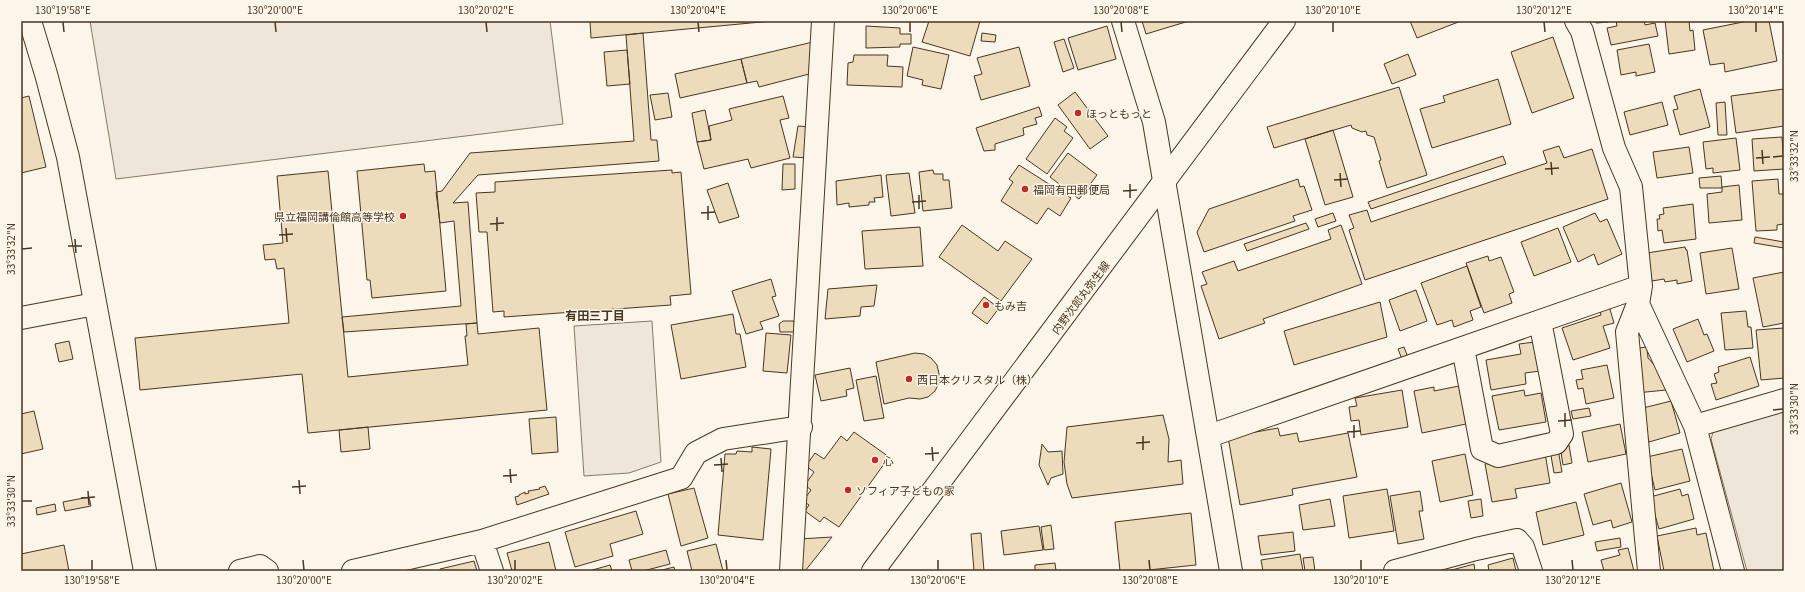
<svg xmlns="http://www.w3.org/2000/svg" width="1805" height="592" font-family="Georgia,'Noto Sans JP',serif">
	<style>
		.green { fill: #ede6d9; stroke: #887966 }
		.building { fill: #ecdcbc; stroke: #4a3520 }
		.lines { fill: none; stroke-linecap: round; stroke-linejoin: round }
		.street-casing { stroke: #4a3520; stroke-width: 24 }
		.secondary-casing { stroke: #4a3520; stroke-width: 24 }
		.street { stroke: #fbf6e9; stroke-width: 22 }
		.secondary { stroke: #fbf6e9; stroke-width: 22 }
		.ticks { fill: none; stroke: #4a3520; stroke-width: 1.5 }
		.poi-dot { fill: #c62828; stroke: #fbf6e9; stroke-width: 1.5 }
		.labels { text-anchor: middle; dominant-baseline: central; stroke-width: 3; stroke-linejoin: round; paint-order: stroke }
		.poi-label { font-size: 11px; fill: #4a3520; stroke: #fbf6e9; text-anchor: start }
		.street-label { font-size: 11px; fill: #4a3520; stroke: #fbf6e9 }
		.neighbourhood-label { font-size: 12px; font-weight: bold; fill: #4a3520; stroke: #fbf6e9 }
		.neatline { fill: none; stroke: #4a3520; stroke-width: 1.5 }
		.ticks-label { font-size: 10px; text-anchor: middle; fill: #4a3520 }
	</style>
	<rect width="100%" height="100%" fill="#fbf6e9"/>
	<path class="green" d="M90,21H550L563,124L116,179Z
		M652,321L661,462L629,473L584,476L574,326Z
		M1784,409V571H1747L1711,439L1714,429Z"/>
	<path class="building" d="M590,21H772L591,38Z
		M929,21H980L970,56L922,42Z
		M1142,21H1189L1146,34Z
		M1410,21H1461L1417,38Z
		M1596,21H1608V22L1596,23Z
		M1616,21H1644L1645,25L1655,23L1658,36L1611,45L1607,28L1617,26Z
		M1665,21H1689L1690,31L1693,30L1695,50L1669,54Z
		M1748,21H1769L1777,61L1725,72L1724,63L1710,65L1703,30Z
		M866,26L900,28V34H911V44H900V47L866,48Z
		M1107,26L1116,59L1078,70L1068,38Z
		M643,33L651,140H657L659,161L478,175L453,203L468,202L477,323L344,332L342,317L461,306L454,221L440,223L436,192L442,191L470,153L634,141L626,35Z
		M982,33L996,35L995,42L981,41Z
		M1553,37L1574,98L1532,113L1511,52Z
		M1064,39L1074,68L1063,72L1054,42Z
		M817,41V72L759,87L757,81L747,83L741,59Z
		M1649,44L1655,72L1636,76V72L1621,75L1617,50Z
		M913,47L949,55L941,89L922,85L923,80L907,76Z
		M1019,47L1030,86L981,100L974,76L982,74L977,58Z
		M627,50L630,84L607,86L604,52Z
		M1408,54L1416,75L1392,84L1384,64Z
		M854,55H888L887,66L903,67L902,87L847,85L848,63L853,62Z
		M741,59L747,83L680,98L675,74Z
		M1498,79L1511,124L1432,148L1420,109L1445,102L1443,96Z
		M1399,87L1427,175L1387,188L1379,161L1381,160L1374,137L1367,135L1366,131L1362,132L1352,128L1351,125L1274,148L1267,127Z
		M1700,89L1710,127L1680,135L1673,110L1678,109L1674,96Z
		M1784,89V126L1736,133L1731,96Z
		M1075,92L1108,136L1090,149L1058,105Z
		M668,93L672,117L655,120L650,95Z
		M29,96L46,167L21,173V98Z
		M783,96L789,118L780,120L790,158L751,168L748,159L704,169L697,142L711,140L709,126L732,120L729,109Z
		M1662,102L1668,125L1630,135L1624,112Z
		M1725,102L1727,135H1718L1716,103Z
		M1039,107L1042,116L1035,118L1037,124L1023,128L1024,135L995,144V150L984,151L976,128Z
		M705,110L711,140L697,142L692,113Z
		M1055,118L1067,127L1064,131L1073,138L1047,174L1026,159Z
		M798,126L812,127L808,158L793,157Z
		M1333,130L1353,197L1325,205L1305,139Z
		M1782,137L1784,169L1754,171L1752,139Z
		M1736,138L1740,170L1713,173V168L1706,169L1703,142Z
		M1559,146L1564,158L1592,149L1608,199L1365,280L1349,230L1354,228L1349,215L1367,210L1371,222L1547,163L1543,151Z
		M1689,147L1693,173L1657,178L1653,152Z
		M1068,153L1097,175L1079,199L1050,177Z
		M1503,156L1506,164L1371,209L1368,202Z
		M424,164L425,172L435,171L446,291L372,298L370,280H367L357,171Z
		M783,164H795V189L782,190Z
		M1019,165L1071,198L1060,216L1048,208L1037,224L1001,201L1013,182L1009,179Z
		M672,170V173L681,172L691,294L670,296L671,305L504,317V311L493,312L487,232H479L476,193L495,192V182Z
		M933,170L934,174H943V180H949L952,208L923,211L919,172Z
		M328,171L348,377L468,365L465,336H467L466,324L477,323L478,334L539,328L547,410L308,433L302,374L140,390L135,338L289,323L284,268L277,269L275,259L265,260L263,245L283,243L277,176Z
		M909,173L915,213L891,216L886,175Z
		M881,175L883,197L874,198L875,202H869V205L849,207V203L837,205L836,181Z
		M1721,176L1722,188H1700L1699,178Z
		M1298,179L1300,187L1304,186L1312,210L1293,216L1295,221L1204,252L1197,232L1209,209Z
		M1778,179L1779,194H1784V224L1777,225V230L1756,231L1752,181Z
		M728,183L739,217L719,223L707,190Z
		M1739,185L1742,220L1709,223L1707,194L1722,192V187Z
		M1693,204L1696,239L1664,243L1662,230L1658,231L1657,219H1660L1659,215L1664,214L1663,208Z
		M1333,213L1336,221L1318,227L1315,219Z
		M1595,213L1600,222L1607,219L1622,254L1598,265L1594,254L1578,262L1563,227Z
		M1306,223L1309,229L1247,251L1244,244Z
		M962,225L998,251L1005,241L1032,259L1001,301L939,257Z
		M1341,225L1362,284L1263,319L1265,323L1219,339L1201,286L1207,284L1202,272L1234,261L1238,271L1331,239L1328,230Z
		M920,227L923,266L865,269L862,231Z
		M1558,228L1571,262L1534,276L1521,242Z
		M1755,237L1784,242V248L1754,243Z
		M1685,247L1686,250H1687L1692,281L1677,284V280L1665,282L1664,279L1652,281L1647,253Z
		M1732,248L1739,289L1706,294L1700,253Z
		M1488,256L1489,261L1501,257L1514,292L1509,294L1512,303L1484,313L1466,263Z
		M1467,266L1481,307L1470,311L1473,320L1454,327L1452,320L1437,325L1421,283Z
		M1784,272V323L1763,327L1753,278Z
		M771,279L776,296L772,297L779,316L760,322L763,329L746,334L732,291Z
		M877,285L874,306L861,307L860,316L825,319L828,289Z
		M1416,290L1427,321L1400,331L1389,300Z
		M984,297L999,308L987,324L972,313Z
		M1380,302L1387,337L1294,365L1284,331Z
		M1609,306L1614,323L1603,326L1610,348L1573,360L1562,328L1601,315L1600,310Z
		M1746,311L1748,327H1751L1753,348L1725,350L1721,313Z
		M733,314L736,334H740L746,367L681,379L671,325Z
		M1698,319L1704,335L1707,334L1714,351L1687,362L1673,329Z
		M783,321H794L795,332H780L779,324Z
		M1784,328V378L1761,380L1756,330Z
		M766,333L791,335L787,373L763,371Z
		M69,341L73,359L59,362L55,344Z
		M1535,342L1540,371L1525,373L1526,384L1491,390L1486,360L1521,354L1519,344Z
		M1404,347L1409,360L1403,362L1398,349Z
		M1647,347L1648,358L1665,377L1666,390L1636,393L1631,349Z
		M915,353L924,354L931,358L937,365L939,374V383L935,391L928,397L920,399L909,398L884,404L876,362Z
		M1750,357L1759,386L1716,400L1711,384L1717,383L1714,374L1719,372L1718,367Z
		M1607,365L1614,398L1586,404L1583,388L1578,389L1576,380L1583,379L1581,370Z
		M850,368L854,388L846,390L847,396L821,401L815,375Z
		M876,376L884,418L864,421L856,380Z
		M1459,386L1466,424L1422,433L1414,391L1434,387V391Z
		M1402,390L1408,427L1361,435L1359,420L1351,421L1349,407L1357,406L1355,398Z
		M1524,390L1525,396L1541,393L1546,422L1499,430L1492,396Z
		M1671,401L1680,433L1649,442L1639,409Z
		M1589,408L1591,416L1573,419L1571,411Z
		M34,411L43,449L21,454V414Z
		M1163,415L1169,439L1168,462L1181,460L1183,484L1072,498L1067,484L1064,462L1067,427Z
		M556,417L558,452L532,454L529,419Z
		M1620,424L1626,454L1588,462L1582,432Z
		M368,427L370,449L341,452L339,430Z
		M1278,428L1280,436L1297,433L1299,442L1348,433L1357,477L1292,489L1293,495L1240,505L1228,437Z
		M854,432L889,457L839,527L824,517L820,522L805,511L809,505L803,501L811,490L805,485L814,472L806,466L815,453L824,459L841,436L847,441Z
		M1042,444L1048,452L1062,451L1063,474L1051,478L1048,485L1039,465Z
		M1569,445L1572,463L1563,465L1560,446Z
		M752,447L771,449L763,540L718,535L725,454H736L737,451L752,452Z
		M1558,449L1562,472L1554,473L1550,450Z
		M1682,449L1690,481L1655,490L1647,457Z
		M1545,453L1550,483L1515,489L1517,498L1492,502L1485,464Z
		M1465,454L1473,495L1440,502L1432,461Z
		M1621,483L1632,522L1613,528L1611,520L1593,525L1584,494Z
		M545,486L549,494L517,505L515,497L519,496V495L525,492V494L529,493L528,491L540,489L539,488Z
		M694,488L708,538L681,546L668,494Z
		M1387,489L1394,531L1349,538L1343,496Z
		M1680,489L1682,496L1688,494L1694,519L1659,529L1650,497Z
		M1420,491L1423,511H1419L1424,539L1398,544L1390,496Z
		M89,497L91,506L65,511L63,502Z
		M1330,499L1335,526L1303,530L1299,505Z
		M1481,499L1483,516L1471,518L1468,501Z
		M1576,502L1584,535L1543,545L1536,512Z
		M55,504L56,511L37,515L36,508Z
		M636,511L643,534L610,544L613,556L575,567L565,532Z
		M1191,513L1196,565L1139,571H1120L1115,522Z
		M1051,525L1054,549L1044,550L1041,527Z
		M1039,526L1043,550L1004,555L1001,531Z
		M1696,528L1697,535L1706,533L1714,571H1664L1657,536Z
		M1293,532L1295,551L1261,555L1258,536Z
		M981,533L984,571H974L971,534Z
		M832,537L805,571H798L799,539Z
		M1620,538L1621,547L1597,551L1595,542Z
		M549,542L556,571H512L507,553Z
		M716,544L723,571H692L687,551Z
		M64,545L69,571H21V554Z
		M1628,548L1634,571H1604L1601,560L1620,555L1618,550Z
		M666,550L670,564L643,571H632L629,560Z
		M1300,554L1303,571H1263L1261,560Z
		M1313,557L1315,571H1305L1303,558Z
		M1513,558L1516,571H1489L1488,565Z
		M474,561L477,571H440V569Z
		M1055,563L1056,571H1035V565Z
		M1474,564L1475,571H1448Z
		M610,565L612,571H589Z
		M674,567L675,571H658Z"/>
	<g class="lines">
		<g class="street-casing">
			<path id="street" d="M30,21L46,74L68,157L145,571
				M1123,21L1154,122L1231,571
				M1576,21L1582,31L1614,148L1631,187L1641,286L1638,304L1695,426L1784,400
				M1638,304L1627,332L1649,571
				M21,318L95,304
				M1463,348L1482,449L1498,456L1556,443L1562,434L1540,321
				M1695,426L1733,571
				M1209,436L1641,286
				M482,541L492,571
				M240,571L260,566L267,571
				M353,571L482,541L681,478L696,453L723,439L801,427
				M791,571L823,21
				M1395,571L1476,549L1517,540L1523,547L1531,571"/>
		</g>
		<g class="secondary-casing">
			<path id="secondary" d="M873,571L1284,21"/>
		</g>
		<use href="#street" class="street"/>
		<use href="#secondary" class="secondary"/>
	</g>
	<path class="ticks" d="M63,22L64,32M275,22L276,32M486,22L487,32M698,22L699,32M910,22V32M1121,22L1122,32M1333,22V32M1544,22L1545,32M1756,22V32M1762,150L1763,164M1773,157L1783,156M1756,158L1770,157M1551,162L1552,175M1545,169L1559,168M1340,173L1341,187M1334,180L1348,179M1130,184V198M1123,191L1137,190M919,195V209M912,202L926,201M708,206V220M701,213L715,212M497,217V231M490,224L504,223M286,228L287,242M279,235L293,234M75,239L76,253M68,246H82M22,249L32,248M1773,410L1783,409M1565,413V427M1558,421L1572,420M1354,425V438M1347,432L1361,431M1143,436V450M1136,443L1150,442M932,447L933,461M925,454L939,453M721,458L722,472M714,465L728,464M510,469L511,483M503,476L517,475M299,480L300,494M292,487L306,486M88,491L89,505M81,498L95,497M22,501H32M92,560V570M303,560L304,570M515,560V570M726,560L727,570M938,560V570M1149,560L1150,570M1361,560V570M1572,560L1573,570"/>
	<g class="poi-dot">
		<circle cx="1078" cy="113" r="4"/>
		<circle cx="1025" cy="189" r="4"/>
		<circle cx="403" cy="216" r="4"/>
		<circle cx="986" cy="305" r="4"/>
		<circle cx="909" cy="379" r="4"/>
		<circle cx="875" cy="460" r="4"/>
		<circle cx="848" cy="490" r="4"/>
	</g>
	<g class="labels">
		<g class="poi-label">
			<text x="1086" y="113">ほっともっと</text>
			<text x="1033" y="189">福岡有田郵便局</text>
			<text x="395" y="216" text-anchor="end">県立福岡講倫館高等学校</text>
			<text x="994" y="305">もみ吉</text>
			<text x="917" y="379">西日本クリスタル（株）</text>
			<text x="883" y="460">心</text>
			<text x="856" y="490">ソフィア子どもの家</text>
		</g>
		<g class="street-label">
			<text transform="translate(1080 297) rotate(-53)">内野次郎丸弥生線</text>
		</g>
		<g class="neighbourhood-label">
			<text x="595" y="314">有田三丁目</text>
		</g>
	</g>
	<rect width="1805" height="592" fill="none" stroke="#fbf6e9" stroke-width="44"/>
	<rect x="22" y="22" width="1761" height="548" class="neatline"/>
	<g class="ticks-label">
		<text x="63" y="14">130°19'58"E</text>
		<text x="275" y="14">130°20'00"E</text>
		<text x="486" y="14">130°20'02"E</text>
		<text x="698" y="14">130°20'04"E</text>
		<text x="910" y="14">130°20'06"E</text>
		<text x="1121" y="14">130°20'08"E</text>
		<text x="1333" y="14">130°20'10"E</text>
		<text x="1544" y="14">130°20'12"E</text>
		<text x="1756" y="14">130°20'14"E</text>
		<text transform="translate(1794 156) rotate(-90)" y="4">33°33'32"N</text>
		<text transform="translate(11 249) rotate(-90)" y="4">33°33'32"N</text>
		<text transform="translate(1794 409) rotate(-90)" y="4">33°33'30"N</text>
		<text transform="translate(11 501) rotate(-90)" y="4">33°33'30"N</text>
		<text x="92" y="584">130°19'58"E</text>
		<text x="304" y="584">130°20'00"E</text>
		<text x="515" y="584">130°20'02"E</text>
		<text x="727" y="584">130°20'04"E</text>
		<text x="938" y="584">130°20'06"E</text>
		<text x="1150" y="584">130°20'08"E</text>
		<text x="1361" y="584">130°20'10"E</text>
		<text x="1573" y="584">130°20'12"E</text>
	</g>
</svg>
